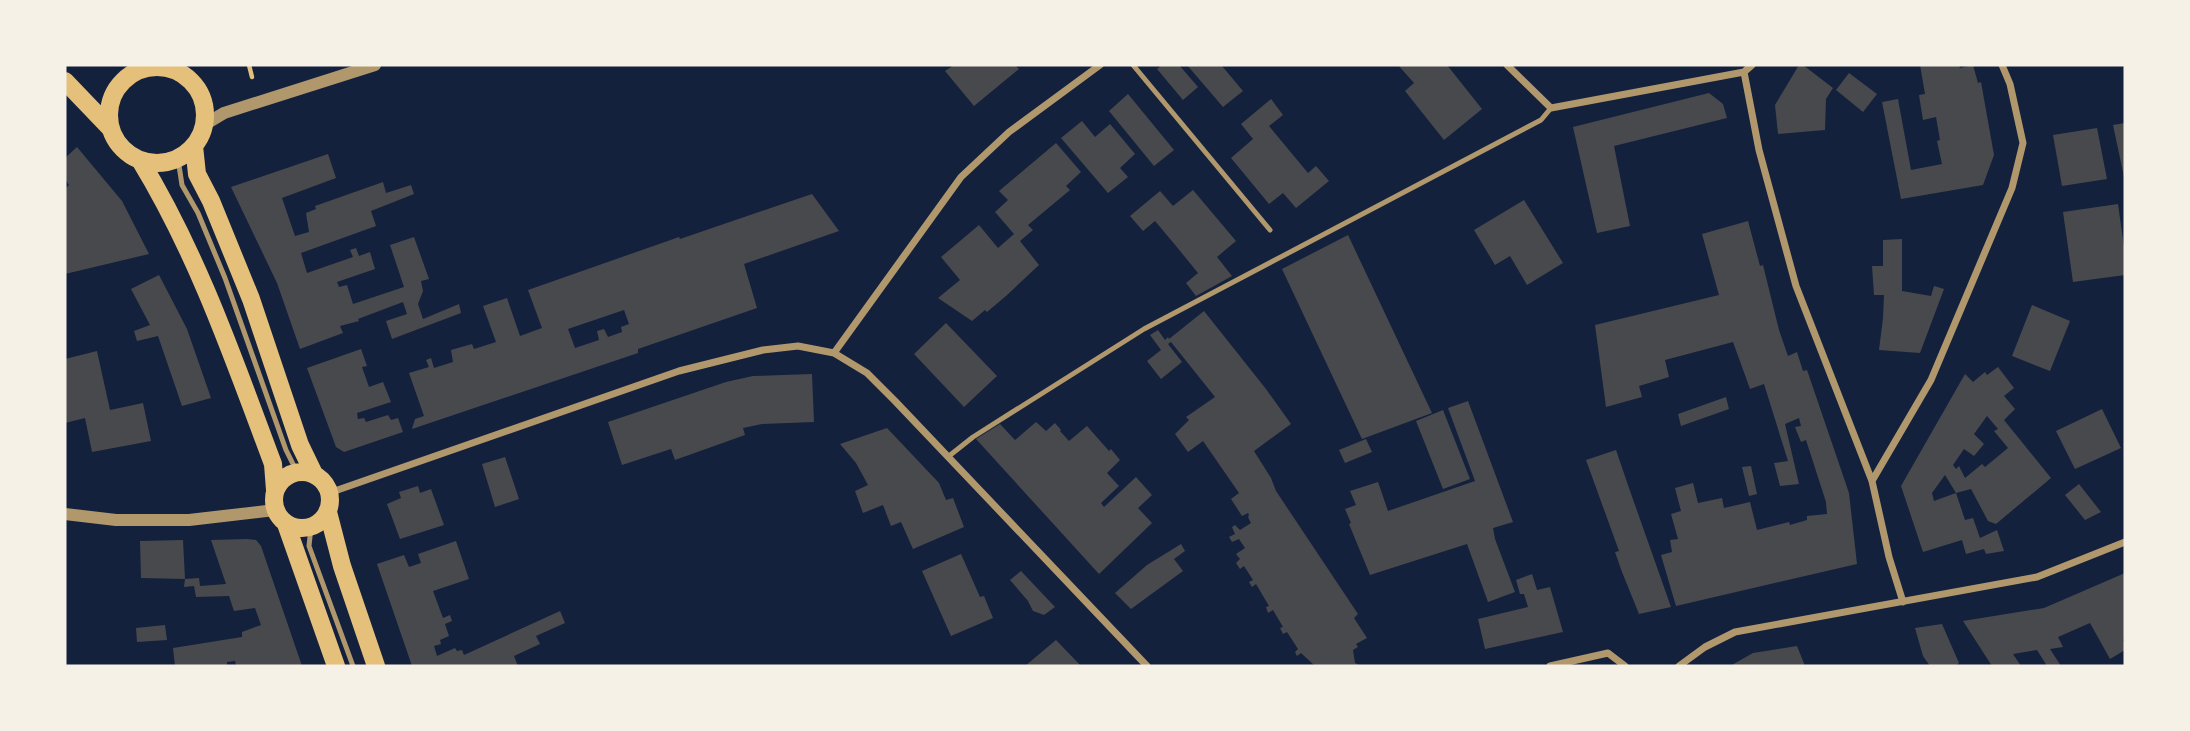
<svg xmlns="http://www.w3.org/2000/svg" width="2190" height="731" font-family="Jost,sans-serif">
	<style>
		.building { fill: #48494c; fill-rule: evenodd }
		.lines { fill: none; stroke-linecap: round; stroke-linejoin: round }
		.path { stroke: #e5c07b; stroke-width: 4.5 }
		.service { stroke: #b1986c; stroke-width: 5 }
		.minor { stroke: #b1986c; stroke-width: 7 }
		.tertiary { stroke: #b1986c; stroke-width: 12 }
		.primary { stroke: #e5c07b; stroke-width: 18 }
	</style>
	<rect width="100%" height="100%" fill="#14213d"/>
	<path class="building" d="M954,65H1015L1019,69L974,106L945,71Z
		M1162,65H1179L1198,87L1183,100L1157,69Z
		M1187,65H1224L1222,66L1243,91L1223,107Z
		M1398,65H1447L1482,109L1444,140L1405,91L1414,83Z
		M1799,65H1803L1833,88L1826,99L1825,130L1778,134L1775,105Z
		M1920,65H1959L1960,68L1973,65L1978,83L1981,82L1994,155L1983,185L1901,199L1882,102L1898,99L1911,170L1942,164L1937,141L1940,140L1936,117L1923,120L1919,95L1925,94Z
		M1849,73L1877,94L1863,112L1836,90Z
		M1709,93L1723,104L1727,118L1614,146L1630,226L1597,233L1573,127Z
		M1128,94L1174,150L1154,166L1109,111Z
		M1271,99L1283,115L1269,126L1308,173L1316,166L1329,181L1296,208L1283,193L1269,204L1231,158L1253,139L1241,124Z
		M1082,121L1095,137L1110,124L1135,154L1120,168L1128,177L1108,193L1061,138Z
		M2125,123V177H2124L2113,125Z
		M2097,128L2107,179L2062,186L2053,135Z
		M1056,143L1081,172L1066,186L1070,190L1028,225L1033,230L1020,241L1039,265L1006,296L987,312L985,310L972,321L938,298L960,280L941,257L979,225L998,248L1014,234L995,212L1008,200L999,191Z
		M77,147L122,201L149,254L65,274V189L69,185L65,179V158Z
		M328,154L336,178L282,198L295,236L309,232L306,213L316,209L315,206L383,182L386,193L411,185L414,194L371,211L376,226L301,253L307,273L353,257L350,250L356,248L359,256L370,252L375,269L337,282L339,287L347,285L353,304L404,287L390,245L414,237L429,279L421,281L423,291L418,304L423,319L459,304L461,313L392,339L386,321L407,314L403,302L358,319L359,321L340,326L343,333L300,349L277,283L231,187Z
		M1193,190L1236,241L1217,257L1232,276L1196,296L1186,283L1198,273L1176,246L1155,221L1143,231L1130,216L1160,191L1173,206Z
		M812,194L839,231L744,264L757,308L638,349V353L412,429L415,419L424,416L409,373L429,367L426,360L431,358L434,368L453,362L451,350L472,344L474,349L496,342L483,306L507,298L520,336L542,328L528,290L679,237L680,239ZM624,310L629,324L621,327L622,332L608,337L604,329L597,331L599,340L575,348L568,329Z
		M1524,200L1563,263L1527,285L1510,256L1495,265L1474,230Z
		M2118,204L2125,254V275L2073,282L2063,212Z
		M1748,221L1760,266L1763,265L1779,330L1788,356L1797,352L1803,371L1807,370L1849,493L1857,564L1676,606L1661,555L1672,552L1670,540L1678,539L1671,514L1681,511L1675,488L1693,483L1698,503L1722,498L1724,508L1750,502L1757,530L1789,522L1790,525L1807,520V516L1827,514L1826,502L1806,440L1801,442L1795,427L1801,426L1799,418L1785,424L1799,484L1780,486L1774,463L1788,461L1764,384L1750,389L1733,342L1665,360L1669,377L1639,386L1642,397L1606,407L1595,325L1719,295L1702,234Z
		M1348,235L1432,413L1362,439L1282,269Z
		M1902,239V291L1931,296L1934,286L1944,289L1920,353L1879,350L1883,318L1884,295H1874L1872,266H1883V240Z
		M159,275L187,329L211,398L182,406L158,336L137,341L134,331L150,325L131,289Z
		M2032,305L2070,321L2050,371L2012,356Z
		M1204,311L1266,389L1291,424L1254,451L1271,478L1276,491L1358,614L1354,618L1367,638L1356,644L1358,647L1353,650L1355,663L1361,666H1315L1301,653L1297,656L1295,652L1298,649L1287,632L1283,634L1280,628L1283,627L1273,610L1268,613L1266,607L1269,606L1256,584L1252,587L1249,582L1253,580L1244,566L1240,569L1236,563L1240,559L1236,554L1245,548L1239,539L1232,542L1229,537L1235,534L1232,527L1235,525L1240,530L1251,523L1248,517L1249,515L1248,513L1242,516L1231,499L1239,493L1203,441L1188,452L1175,434L1189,420L1186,417L1215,397L1171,342L1168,344L1182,362L1161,379L1147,361L1161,350L1150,335L1158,330L1165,340L1168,337L1169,339Z
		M946,323L997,376L964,407L914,354Z
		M361,349L367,366L362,367L369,387L383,382L391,402L357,413L358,419L364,418L366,422L388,415L391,420L398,418L403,432L344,452L336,447L307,368Z
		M97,351L110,410L143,403L151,441L92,452L85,418L65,423V359Z
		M1998,367L2014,388L2004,396L2015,409L2004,420L2051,478L1996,524L1988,521L1971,489L1956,493L1945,475L1932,493L1934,501L1956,493L1965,520L1973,518L1980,538L1997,530L2004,551L1986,554L1984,549L1966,554L1962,540L1923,552L1901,486L1965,374L1973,382L1985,372L1987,375ZM1987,416L1998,429L1994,431L2008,448L1985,467L1982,464L1965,478L1959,466L1956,469L1953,465L1964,449L1974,456L1984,444L1974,434Z
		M812,374L814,422L762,424L743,428L745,435L675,460L671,449L622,465L608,422L726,382L753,376Z
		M1726,397L1729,409L1681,426L1678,414Z
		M1468,401L1513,522L1493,528L1495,539L1515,592L1488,602L1467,544L1370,575L1349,524L1351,523L1345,509L1356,505L1350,491L1378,482L1388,511L1475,481L1448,408Z
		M2102,409L2121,448L2075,469L2056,431Z
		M1443,410L1470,479L1443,489L1416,421Z
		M1036,422L1046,431L1055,423L1061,430L1060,431L1069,441L1087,426L1109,451L1111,449L1120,460L1107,473L1119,486L1101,503L1104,507L1136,477L1152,495L1138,508L1152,523L1099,574L976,439L1000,424L1015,440Z
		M887,428L939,483L946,500L953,498L964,527L913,549L901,522L891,526L883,505L863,513L855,491L868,485L856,463L840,444Z
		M1366,439L1372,452L1345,463L1339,450Z
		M1616,450L1629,488L1671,607L1639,614L1622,572L1615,552L1619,551L1586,460Z
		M505,457L519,499L495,507L482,464Z
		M1751,466L1757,494L1749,496L1742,467Z
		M2079,484L2101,512L2085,520L2065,495Z
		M418,486L420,493L431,489L444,525L400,539L387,504L401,498L399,492Z
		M247,539L256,540L261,546L302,666H236L235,661L227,662V666H175L173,648L242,637V632L261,625L255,608L234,611L229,596L196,597L194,586L184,587L185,579L141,578L140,541L183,540L185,579L199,578L200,586L226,584L211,540Z
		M456,541L469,579L433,591L443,618L450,615L452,621L445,624L449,636L440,640L441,644L434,646L437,656L455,648L457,651L462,650L464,655L560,611L565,623L536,636L540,644L514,656L518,666H412L377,564L404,555L409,567L421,563L418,554Z
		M1181,544L1185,551L1174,559L1183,571L1131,609L1115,593L1147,565Z
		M961,554L980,597L984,596L993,618L951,636L922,571Z
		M1021,571L1055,607L1044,615L1033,611L1028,601L1010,580Z
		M2125,573V638L2123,640L2125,644V650L2110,659L2090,623L2058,637L2063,647L2050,649L2061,666H2047L2037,650L2013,654L2021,666H1992L1963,621L2044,608Z
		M1532,574L1537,590L1550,587L1563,632L1485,649L1478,619L1528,607L1524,594H1520L1516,580Z
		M1942,624L1959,663L1955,666H1930L1923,656L1915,628Z
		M165,625L167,640L137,642L136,628Z
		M1056,640L1081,666H1025Z
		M1797,646L1805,666H1730L1753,653Z"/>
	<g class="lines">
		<path class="path" d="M249,65L252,77"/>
		<path class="service" d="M1133,65L1270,230
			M178,159L182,185L198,213L225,278L286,450L297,472
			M949,456L973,437L1144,329L1541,120L1551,108
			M311,527L309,546L353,666"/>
		<path class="minor" d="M1507,65L1551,108L1744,72L1752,65
			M1744,72L1759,150L1796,286L1872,481L1889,557L1903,602
			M834,353L961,177L1009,132L1100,65
			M1872,481L1931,380L2012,188L2023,143L2010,84L2002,65
			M329,493L679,371L763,350L798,346L834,353L867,373L895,401L1147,666
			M1550,666L1608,653L1625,666
			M1679,666L1705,647L1735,632L2037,577L2125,542"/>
		<path class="tertiary" d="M165,67L171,65
			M204,125L224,113L375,65
			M65,514L116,520H189L275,510"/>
		<path class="primary" d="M109 115a48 48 0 1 1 96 0a48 48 0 1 1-96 0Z
			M65,81L111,129
			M194,146L197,174L211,201L251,299L300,445L314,474
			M140,160C198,255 234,360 273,464L275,490
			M274 500a28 28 0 1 1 56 0a28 28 0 1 1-56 0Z
			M328,512L342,566L376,666
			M286,524L336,666"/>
	</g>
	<rect width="2190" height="731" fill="none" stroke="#f6f1e7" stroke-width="133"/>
</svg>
